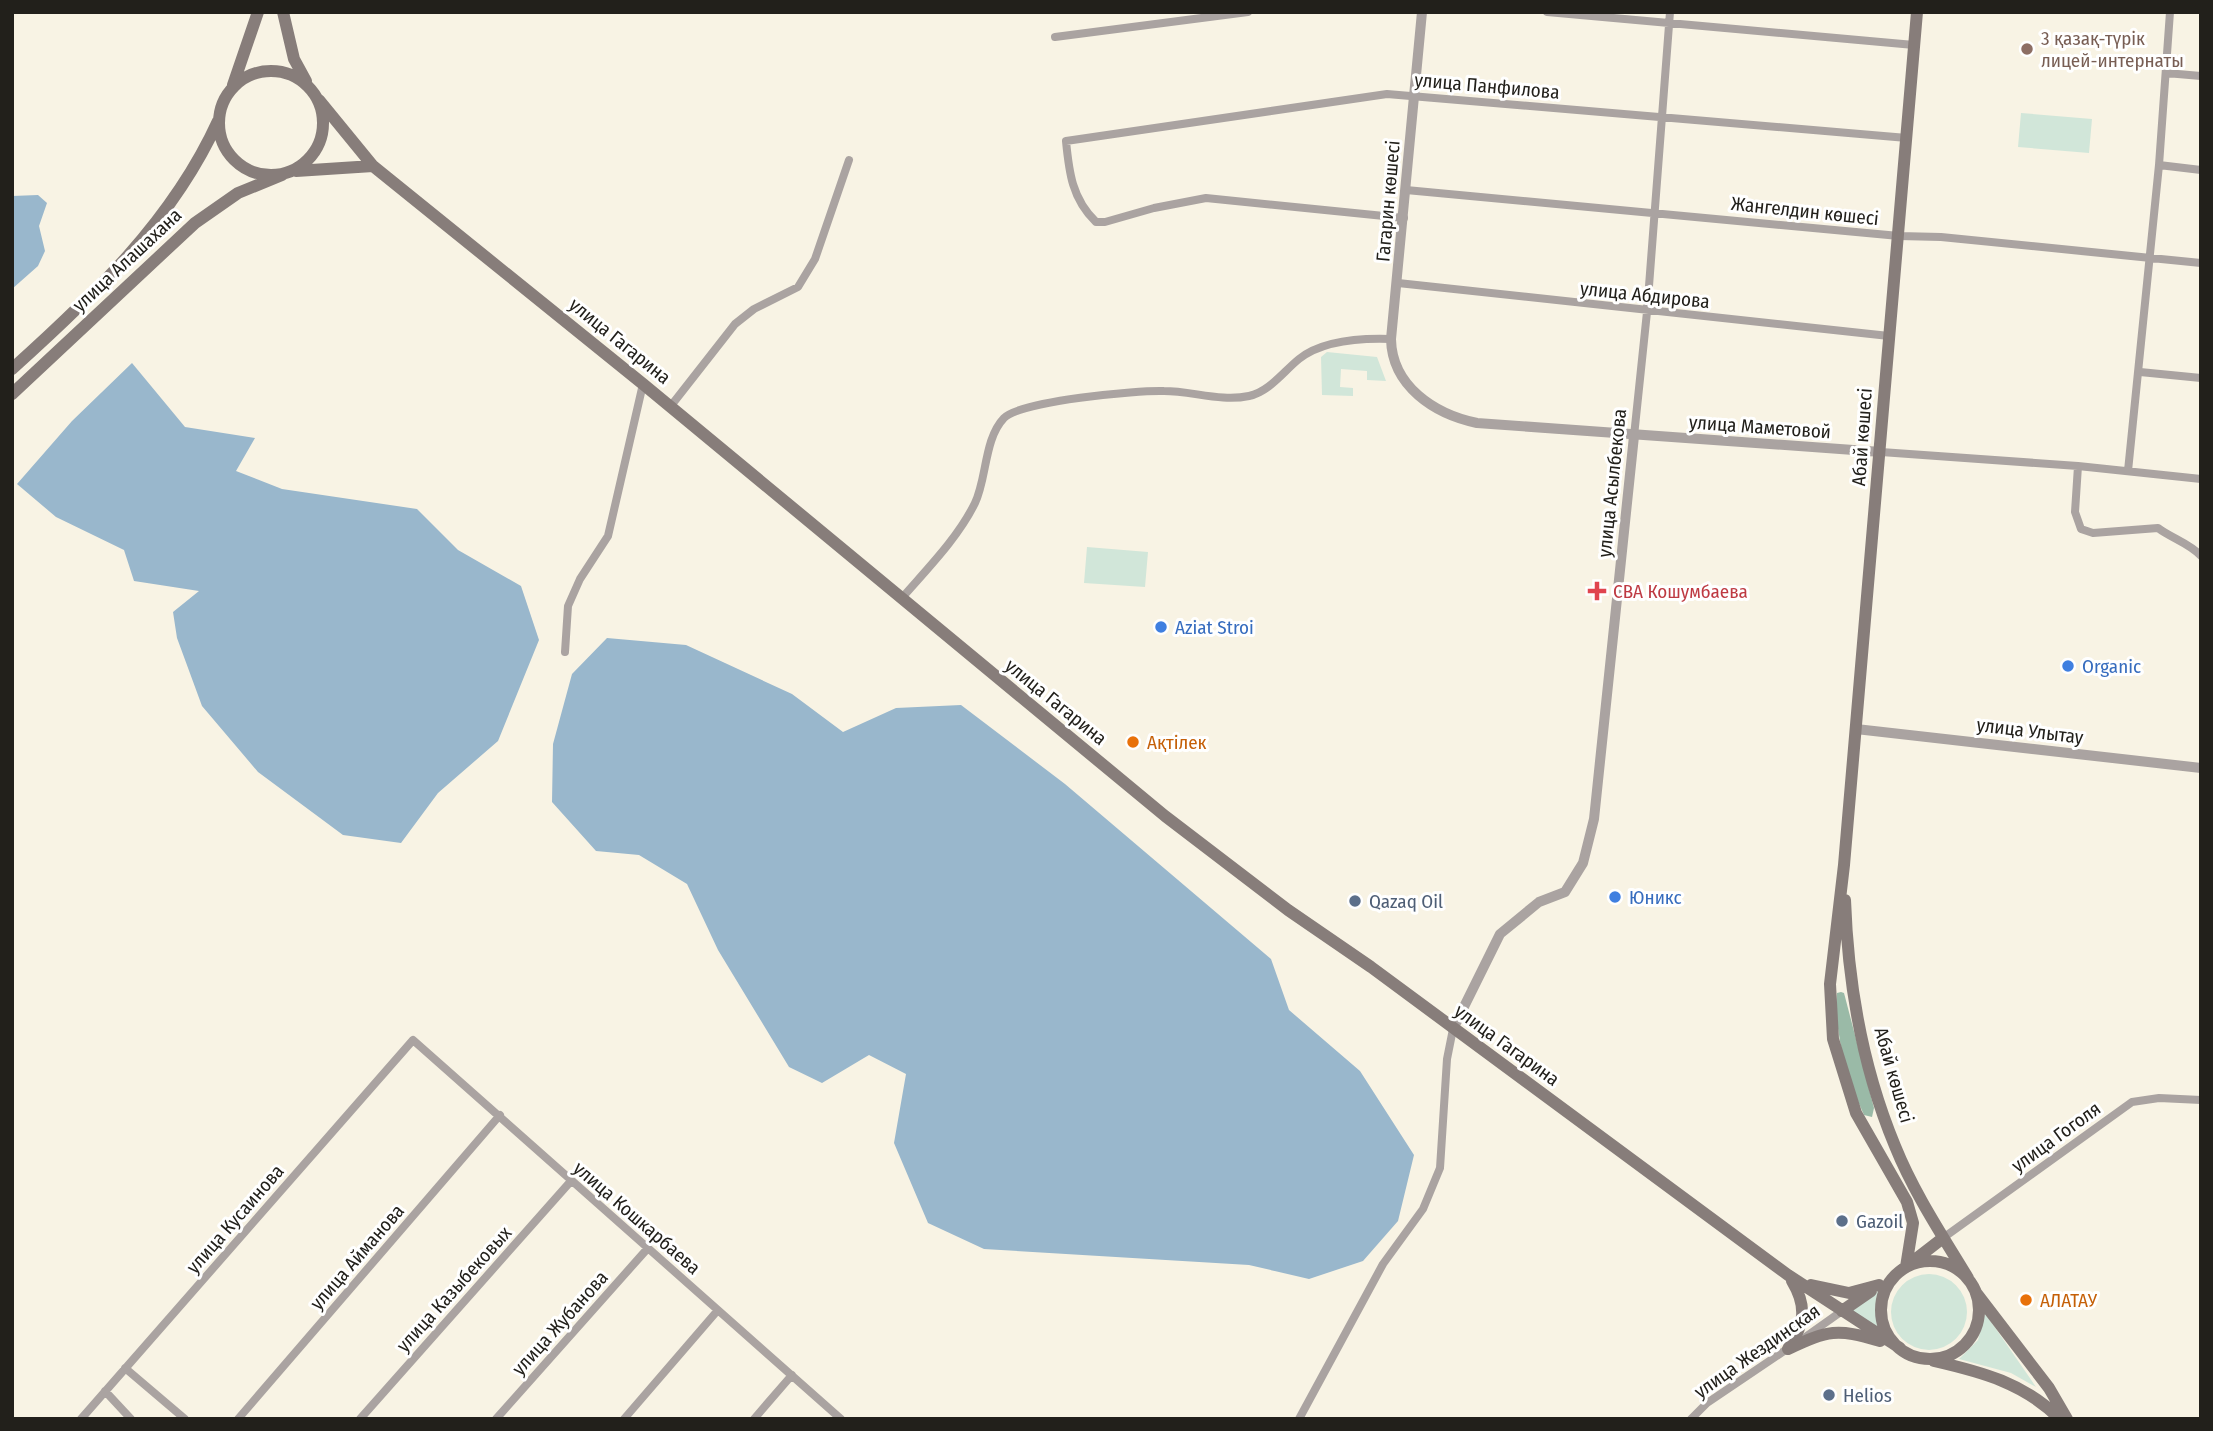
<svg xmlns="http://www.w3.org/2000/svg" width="2213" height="1431" font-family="'Fira Sans Condensed',sans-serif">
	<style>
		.green { fill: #d1e6d9 }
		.forest { fill: #9abaa7 }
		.water { fill: #99b7cc }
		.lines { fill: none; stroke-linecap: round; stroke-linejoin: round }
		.minor { stroke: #aaa3a1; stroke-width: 8 }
		.tertiary { stroke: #aaa3a1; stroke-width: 10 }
		.secondary { stroke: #877d7a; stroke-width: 12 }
		.education-dot { fill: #8d6e63; stroke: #fff; stroke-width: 2.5 }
		.health-dot { fill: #e0444e; stroke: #fff; stroke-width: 2.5 }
		.shop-dot { fill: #3f7fe0; stroke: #fff; stroke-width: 2.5 }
		.food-dot { fill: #e8710a; stroke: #fff; stroke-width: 2.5 }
		.service-dot { fill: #5c6f8a; stroke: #fff; stroke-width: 2.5 }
		.labels { text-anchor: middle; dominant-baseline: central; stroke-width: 6; stroke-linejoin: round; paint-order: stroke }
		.education-label { font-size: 19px; fill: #785e54; stroke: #fff; text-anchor: start }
		.street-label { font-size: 19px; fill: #22201b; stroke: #fff }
		.health-label { font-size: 19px; fill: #be3a42; stroke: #fff; text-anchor: start }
		.shop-label { font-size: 19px; fill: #366cbe; stroke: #fff; text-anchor: start }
		.food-label { font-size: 19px; fill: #c56008; stroke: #fff; text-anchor: start }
		.service-label { font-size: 19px; fill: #4e5e75; stroke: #fff; text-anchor: start }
	</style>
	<rect width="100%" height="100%" fill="#f8f3e4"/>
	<path class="green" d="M2021,113L2092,119L2089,153L2018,147Z
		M1327,352L1377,357L1386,381L1367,380V371L1341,369L1340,387L1353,388V396L1322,395L1321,357Z
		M1087,547L1148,552L1145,587L1084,583Z
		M1891 1312a38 38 0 1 1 76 0a38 38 0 1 1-76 0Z
		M1878,1291V1329L1852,1311Z
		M1985,1313L2036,1387L2011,1373L1959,1359L1978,1340Z"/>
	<path class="forest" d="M1841,992L1844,993L1874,1108L1872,1117L1864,1115C1847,1078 1834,1034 1837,993Z"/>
	<path class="water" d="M38,195L47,203L39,226L45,251L38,266L12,289V196Z
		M132,363L185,427L255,438L236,471L282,489L417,509L458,550L521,586L539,640L498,741L438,793L401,843L343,835L258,772L202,706L177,638L173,612L199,591L134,581L124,550L56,517L17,484L72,421Z
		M607,638L686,645L792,694L843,732L896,708L961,705L1065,784L1271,959L1289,1010L1360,1071L1414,1155L1398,1221L1363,1261L1309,1279L1249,1265L984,1249L928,1223L894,1143L906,1074L869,1055L822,1083L789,1067L718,950L687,884L639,855L596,851L552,802L553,744L572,674Z"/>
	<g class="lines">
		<path class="minor" d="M1547,12L1914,45
			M1055,37L1248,12
			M2166,73L2201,76
			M2159,165L2201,170
			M1406,190L1899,236L1941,237L2201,263
			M1404,218L1206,198L1154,208L1105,222H1096C1072,199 1069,172 1066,141L1387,94L1907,138
			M1398,283L1889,336
			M2140,372L2201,378
			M670,407L735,324L754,309L798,287L815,259L849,160
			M1634,436L1647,312L1670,12
			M1881,452L2078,466L2201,479
			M2078,466L2075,512L2081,529L2093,533L2158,528C2171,538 2191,544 2201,556
			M2128,471L2159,165L2170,12
			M901,599C926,570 958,538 975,503C987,478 984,439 1004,418C1021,401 1137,390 1164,391C1192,391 1221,402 1249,396C1269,392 1284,371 1299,359C1323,340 1362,338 1391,339
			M565,652L568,606L580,579L608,536L643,384
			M1943,1238L2132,1102L2159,1098L2201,1100
			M1804,1338L1842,1311
			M125,1368L185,1419
			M105,1391L131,1419
			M81,1419L413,1040L841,1419
			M238,1419L500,1115
			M360,1419L571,1181
			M496,1419L648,1248
			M624,1419L718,1310
			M754,1419L792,1375
			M1299,1419L1383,1264L1423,1209L1440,1168L1447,1059L1453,1029
			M1691,1419L1707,1403L1790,1347"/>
		<path class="tertiary" d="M1422,12L1391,339C1392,386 1434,414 1477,423L1881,452
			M1856,729L2201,768
			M1453,1029L1500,934L1539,902L1565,892L1583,863L1594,819L1634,436"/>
		<path class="secondary" d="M283,12L294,59L306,81
			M219 123a52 52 0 1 1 104 0a52 52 0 1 1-104 0Z
			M233,85L258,12
			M319,100L373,166L643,384L1165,816L1288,910L1371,967L1788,1275L1900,1348
			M296,171L373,166
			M12,369C93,296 172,222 218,121
			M12,394L195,223L238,193L282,175
			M1845,900C1848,984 1863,1069 1895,1146C1914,1193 1942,1235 1968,1278
			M1881 1310a49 49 0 1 1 98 0a49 49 0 1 1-98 0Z
			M1912,1262L1943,1238
			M1906,1267L1913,1223L1907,1202L1856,1113L1833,1039L1830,984L1844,865L1917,12
			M1811,1285L1849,1293L1879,1285
			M1977,1294L2049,1388L2067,1419
			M1842,1311L1871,1291
			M1789,1347C1805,1324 1807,1306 1792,1281
			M1788,1349C1829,1330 1836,1328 1880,1341
			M1934,1361C1982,1372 2024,1383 2060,1419"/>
	</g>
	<circle class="education-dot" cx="2027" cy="49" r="7"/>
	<path class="health-dot" d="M1593.5 580.5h7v7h7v7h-7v7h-7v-7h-7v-7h7z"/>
	<g class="shop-dot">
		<circle cx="1161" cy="627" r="7"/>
		<circle cx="2068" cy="666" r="7"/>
		<circle cx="1615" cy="897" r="7"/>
	</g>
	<g class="food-dot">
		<circle cx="1133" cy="742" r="7"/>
		<circle cx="2026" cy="1300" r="7"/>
	</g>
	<g class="service-dot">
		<circle cx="1355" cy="901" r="7"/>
		<circle cx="1842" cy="1221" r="7"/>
		<circle cx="1829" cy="1395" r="7"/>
	</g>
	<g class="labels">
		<g class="education-label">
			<text x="2041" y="38">3 қазақ-түрік<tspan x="2041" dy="22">лицей-интернаты</tspan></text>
		</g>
		<g class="street-label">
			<text transform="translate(1487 86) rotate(5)">улица Панфилова</text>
			<text transform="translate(1388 201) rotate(-85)">Гагарин көшесі</text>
			<text transform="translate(1805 211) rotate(6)">Жангелдин көшесі</text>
			<text transform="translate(127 260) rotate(-43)">улица Алашахана</text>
			<text transform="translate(1645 295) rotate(6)">улица Абдирова</text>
			<text transform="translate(620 341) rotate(39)">улица Гагарина</text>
			<text transform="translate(1760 427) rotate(4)">улица Маметовой</text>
			<text transform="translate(1862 437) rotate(-86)">Абай көшесі</text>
			<text transform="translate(1612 483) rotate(-84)">улица Асылбекова</text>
			<text transform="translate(1056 702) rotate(39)">улица Гагарина</text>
			<text transform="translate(2030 731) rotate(7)">улица Улытау</text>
			<text transform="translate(1507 1045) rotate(36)">улица Гагарина</text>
			<text transform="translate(1894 1075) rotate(74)">Абай көшесі</text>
			<text transform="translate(2056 1137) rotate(-36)">улица Гоголя</text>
			<text transform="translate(637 1218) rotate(41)">улица Кошкарбаева</text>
			<text transform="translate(235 1219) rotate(-49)">улица Кусаинова</text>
			<text transform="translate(357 1257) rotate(-49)">улица Айманова</text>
			<text transform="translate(454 1289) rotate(-48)">улица Казыбековых</text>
			<text transform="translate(560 1323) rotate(-48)">улица Жубанова</text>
			<text transform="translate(1757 1351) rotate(-35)">улица Жездинская</text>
		</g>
		<g class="health-label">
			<text x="1613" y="591">СВА Кошумбаева</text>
		</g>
		<g class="shop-label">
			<text x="1175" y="627">Aziat Stroi</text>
			<text x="2082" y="666">Organic</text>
			<text x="1629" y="897">Юникс</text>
		</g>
		<g class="food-label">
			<text x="1147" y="742">Ақтілек</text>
			<text x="2040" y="1300">АЛАТАУ</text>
		</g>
		<g class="service-label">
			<text x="1369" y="901">Qazaq Oil</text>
			<text x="1856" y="1221">Gazoil</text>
			<text x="1843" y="1395">Helios</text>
		</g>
	</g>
	<rect width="2213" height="1431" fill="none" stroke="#22201b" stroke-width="28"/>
</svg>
